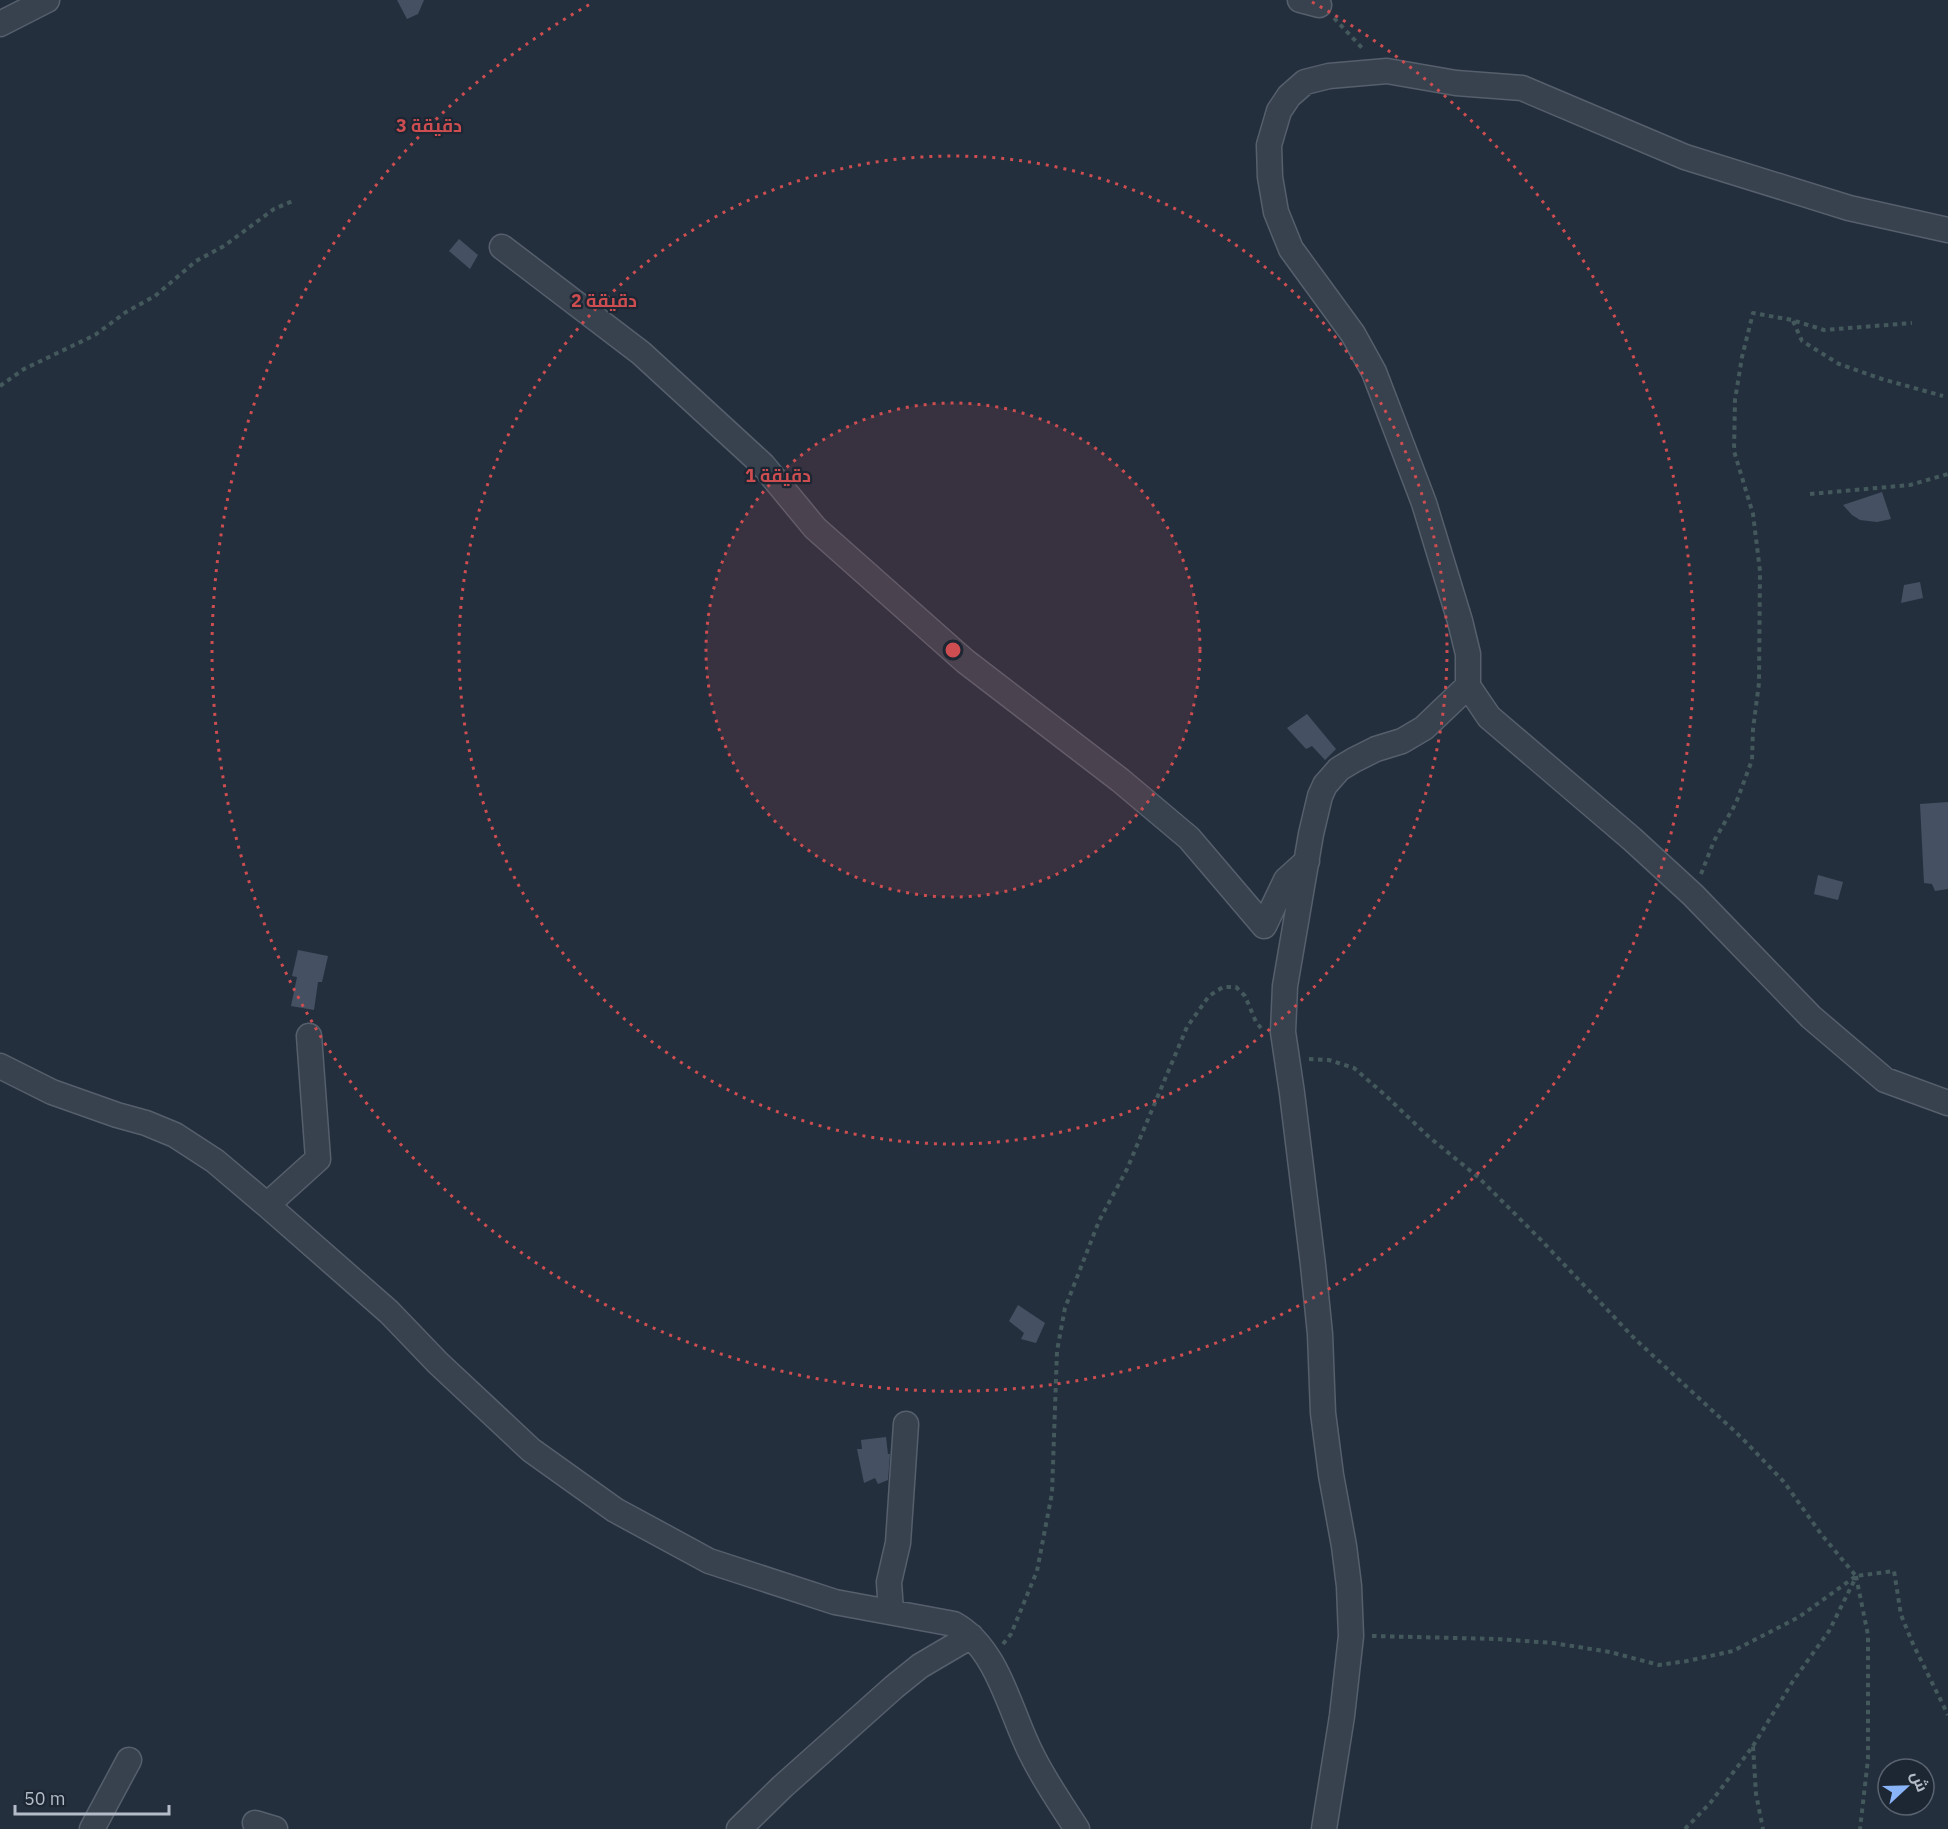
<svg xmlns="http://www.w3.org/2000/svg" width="1948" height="1829" font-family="'IBM Plex Sans',Cairo,sans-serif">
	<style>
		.building { fill: #455162 }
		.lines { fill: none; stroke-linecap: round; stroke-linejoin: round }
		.minor-casing { stroke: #565f6c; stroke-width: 27 }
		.path { stroke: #44595c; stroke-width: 4; stroke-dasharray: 4.5 4.5; stroke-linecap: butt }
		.minor { stroke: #38414e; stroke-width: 24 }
		.ring { fill: none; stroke: #ce4d50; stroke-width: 3; stroke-dasharray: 3 6 }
		.centre { fill: #ce4d50; stroke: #1d2633; stroke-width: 3 }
		.ring-label { font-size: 18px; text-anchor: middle; font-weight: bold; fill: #ce4d50; stroke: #1d2633; stroke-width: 4.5; stroke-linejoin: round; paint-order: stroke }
	</style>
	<rect width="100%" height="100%" fill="#242f3e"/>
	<path class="building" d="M397,0H424L418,14L407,19Z
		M459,239L478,255L470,269L449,251Z
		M1882,492L1891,519L1877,522L1860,520L1852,515L1843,505Z
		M1920,582L1923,598L1901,603L1904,585Z
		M1307,714L1336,749L1325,760L1312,746L1306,749L1287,728Z
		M1948,802V889L1935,891L1932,884L1924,883L1920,804Z
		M1818,875L1843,882L1838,900L1814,894Z
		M298,950L328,956L322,982H318L314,1010L291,1006L297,977L292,976Z
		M1018,1305L1045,1323L1036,1343L1021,1339L1024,1333L1009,1321Z
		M886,1437L888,1454H890L888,1480L878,1484L875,1478L864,1483L857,1449H862L861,1440Z"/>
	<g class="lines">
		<g class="minor-casing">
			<path id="minor" d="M1300,0L1319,5
				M0,24L47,0
				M1948,230L1849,208L1685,157L1522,88L1456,83L1387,71L1329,76L1305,82L1289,96L1279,111L1269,145L1270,177L1276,212L1291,249L1353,334L1374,372L1424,503L1460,621L1468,654V686L1489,717L1632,839L1693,895L1811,1017L1885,1080L1948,1103
				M502,247L641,353L763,465L815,528L965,661L1120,780L1189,838L1264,926L1286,880L1307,861
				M0,1066L52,1092L117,1115L146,1123L175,1135L215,1161L267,1205L389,1312L438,1363L531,1450L615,1510L709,1561L835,1602L954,1624C998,1648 1010,1712 1031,1753C1044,1780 1061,1804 1077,1829
				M267,1205L318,1159L309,1036
				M891,1612L889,1582L898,1543L906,1424
				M255,1823L275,1829
				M92,1829L129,1760
				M739,1829L782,1787L894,1687L920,1666L971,1636
				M1324,1829L1342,1716L1351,1636L1349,1586L1344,1546L1331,1475L1323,1413L1320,1334L1313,1265L1292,1093L1283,1032L1285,986L1311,834L1320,796L1325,785L1339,769L1354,760L1376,749L1402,741L1424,728L1468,686"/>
		</g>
		<path class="path" d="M1334,18L1364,50
			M1793,321L1802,341L1839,364L1882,379L1943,396
			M0,386L24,369L95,335L126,312L155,296L196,261L224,246L274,209L293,201
			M1810,494L1910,485L1948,474
			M1701,874L1714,841L1736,803L1752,760L1753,729L1759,683L1760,571L1753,514L1734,451L1735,400L1742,357L1753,313L1792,320L1824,330L1912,323
			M1309,1059L1329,1060L1354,1068L1385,1095L1429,1137L1478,1177L1540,1239L1635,1339L1743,1439L1784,1482L1821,1534L1856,1576L1894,1571L1901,1615L1913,1644L1948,1715
			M1856,1576L1868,1635V1759L1860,1829
			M1372,1636L1497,1639L1553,1643L1610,1652L1659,1665L1687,1661L1733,1651L1799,1617L1856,1576
			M1003,1644L1011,1634L1037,1571L1052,1493L1057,1351L1065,1308L1099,1221L1127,1169L1187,1027L1209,996L1223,987H1236L1245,996L1256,1022L1261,1028
			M1753,1746L1793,1681L1829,1631L1856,1577
			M1685,1829L1711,1802L1753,1746L1756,1794L1763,1829"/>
		<use href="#minor" class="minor"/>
	</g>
	<circle cx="953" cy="650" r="247" fill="#ce4d50" fill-opacity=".12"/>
	<g class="ring">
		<circle cx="953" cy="650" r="247"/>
		<circle cx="953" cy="650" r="494"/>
		<path d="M1312 2A741 741 0 1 1 594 2"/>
	</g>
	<circle cx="953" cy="650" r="9" class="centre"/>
	<g class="ring-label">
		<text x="429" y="132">3 دقيقة</text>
		<text x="604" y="307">2 دقيقة</text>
		<text x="778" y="482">1 دقيقة</text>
	</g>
	<g transform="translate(1906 1787) rotate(68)"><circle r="28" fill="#1d2633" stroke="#59626f" stroke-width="1.5"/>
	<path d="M0-4.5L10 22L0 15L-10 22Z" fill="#8ab4f8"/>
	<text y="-9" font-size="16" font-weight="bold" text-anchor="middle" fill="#b4bcc9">ش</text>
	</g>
	<path d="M15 1805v9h154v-9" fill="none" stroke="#b4bcc9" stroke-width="3"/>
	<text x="24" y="1805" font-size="18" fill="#b4bcc9" stroke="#1d2633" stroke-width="4.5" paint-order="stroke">50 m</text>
</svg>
